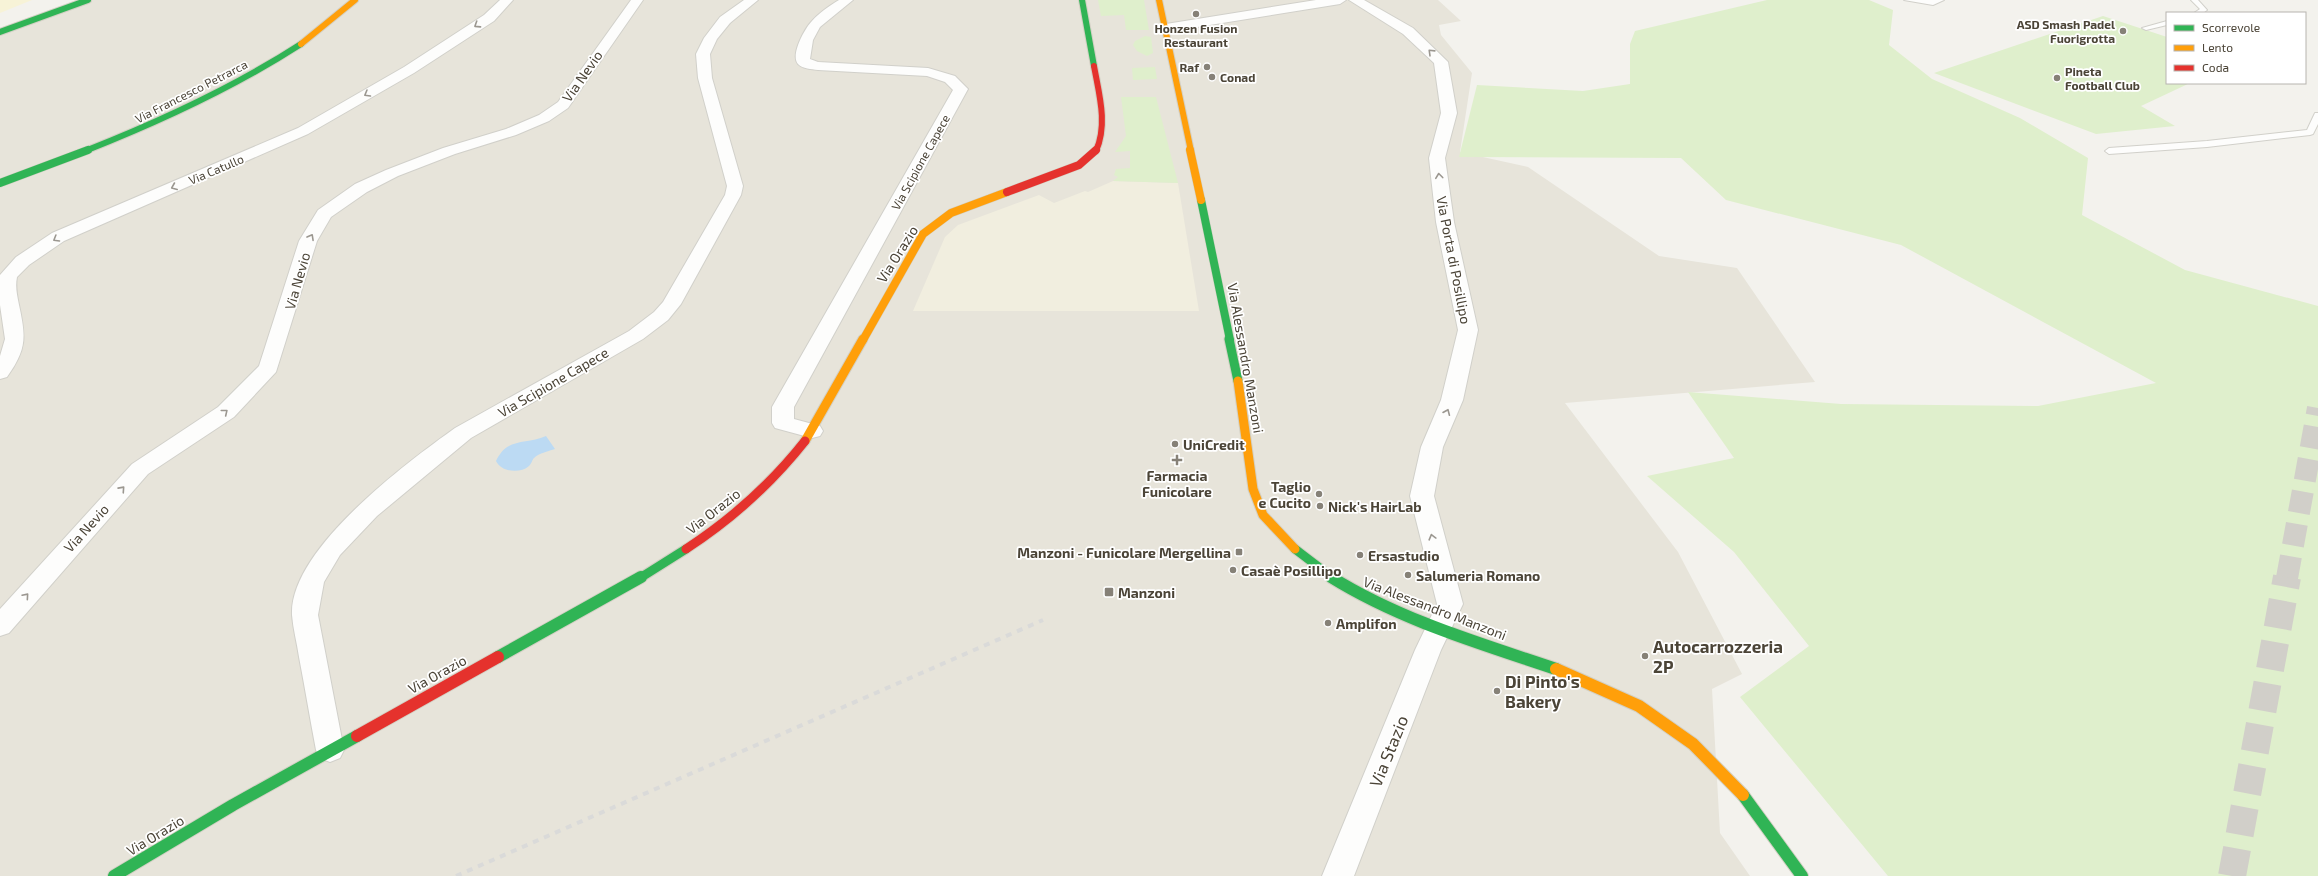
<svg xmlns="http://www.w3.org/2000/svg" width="2318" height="876" font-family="'Exo 2',sans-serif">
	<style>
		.residential { fill: #e7e4da }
		.education { fill: #f1eedf }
		.green { fill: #dfefcc }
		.sand { fill: #f7f3d7 }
		.water { fill: #bcdaf3 }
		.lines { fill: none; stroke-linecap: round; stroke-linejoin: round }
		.primary-tunnel-far1 { stroke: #d1cfc9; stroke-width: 22; stroke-dasharray: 22 11; stroke-linecap: butt }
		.primary-tunnel { stroke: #d1cfc9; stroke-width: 28; stroke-dasharray: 28 14; stroke-linecap: butt }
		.lane-casing { stroke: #d1d0ca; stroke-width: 2 }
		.street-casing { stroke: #d1d0ca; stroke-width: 2 }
		.fast-far3-casing { stroke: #d3d0c4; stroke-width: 8 }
		.fast-far2-casing { stroke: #d3d0c4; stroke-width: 9 }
		.fast-far1-casing { stroke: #d3d0c4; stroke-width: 11 }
		.fast-casing { stroke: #d3d0c4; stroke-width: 14 }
		.slow-far3-casing { stroke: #d3d0c4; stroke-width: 8 }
		.slow-far2-casing { stroke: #d3d0c4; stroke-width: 9 }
		.slow-far1-casing { stroke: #d3d0c4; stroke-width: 11 }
		.slow-casing { stroke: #d3d0c4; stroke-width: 14 }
		.jam-far3-casing { stroke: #d3d0c4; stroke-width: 8 }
		.jam-far2-casing { stroke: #d3d0c4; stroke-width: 9 }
		.jam-far1-casing { stroke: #d3d0c4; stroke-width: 11 }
		.jam-casing { stroke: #d3d0c4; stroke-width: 14 }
		.lane { fill: #fdfdfc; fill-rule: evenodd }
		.street { fill: #fdfdfc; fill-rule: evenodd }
		.fast-far3 { stroke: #30b455; stroke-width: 6 }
		.fast-far2 { stroke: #30b455; stroke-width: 8 }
		.fast-far1 { stroke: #30b455; stroke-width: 9 }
		.fast { stroke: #30b455; stroke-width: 12 }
		.slow-far3 { stroke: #ff9f0a; stroke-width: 6 }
		.slow-far2 { stroke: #ff9f0a; stroke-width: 8 }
		.slow-far1 { stroke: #ff9f0a; stroke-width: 9 }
		.slow { stroke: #ff9f0a; stroke-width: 12 }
		.jam-far3 { stroke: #e5322d; stroke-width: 6 }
		.jam-far2 { stroke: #e5322d; stroke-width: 8 }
		.jam-far1 { stroke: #e5322d; stroke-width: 9 }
		.jam { stroke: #e5322d; stroke-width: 12 }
		.rail { stroke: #dadad9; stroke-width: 4; stroke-dasharray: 6 6; stroke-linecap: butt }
		.oneway { stroke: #9b9790 }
		.poi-dot { fill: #868177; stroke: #fff; stroke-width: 1.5 }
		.labels { text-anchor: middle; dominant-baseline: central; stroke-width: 3.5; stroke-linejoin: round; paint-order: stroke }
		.far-poi-label { font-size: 12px; font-weight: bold; fill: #4b4437; stroke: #fff; text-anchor: end }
		.far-street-label { font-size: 12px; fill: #4b4437; stroke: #fff }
		.street-label { font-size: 14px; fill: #4b4437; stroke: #fff }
		.poi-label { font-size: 14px; font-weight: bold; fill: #4b4437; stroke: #fff; text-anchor: start }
		.near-poi-label { font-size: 17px; font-weight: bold; fill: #4b4437; stroke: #fff; text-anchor: start }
		.near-street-label { font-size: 17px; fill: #4b4437; stroke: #fff }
	</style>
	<rect width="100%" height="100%" fill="#f3f2ed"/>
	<path class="residential" d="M92,0H1438L1461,21L1439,25L1441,35L1472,73L1460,152L1528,167L1659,256L1737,268L1815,382L1565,403L1678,552L1742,674L1712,689L1720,833L1750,876H0V36Z"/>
	<path class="education" d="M1113,181L1178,183L1199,311H913L945,237L958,225L1039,195L1054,203L1085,191L1088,192Z"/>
	<path class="green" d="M1098,0H1144L1149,30H1126L1124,15L1101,16Z
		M1767,0H1869L1893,10L1889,45L1932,79L2020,118L2088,158L2082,215L2185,270L2318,306V876H1888L1740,697L1809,646L1734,552L1647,476L1734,458L1688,392L1841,404L2038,406L2156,383L1901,245L1726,200L1681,158L1459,157L1477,85L1583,91L1630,84V44L1635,31Z
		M2103,16L2167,37V83H2190L2141,106L2175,126L2096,134L1934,73Z
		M1145,36L1151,37L1153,53L1147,56L1137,51L1133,45L1135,41Z
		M1155,67L1157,79L1133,80L1132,68Z
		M1121,97H1156L1178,183L1113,181L1118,177L1114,175L1116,169L1130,168V151L1115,152L1126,136Z"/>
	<path class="sand" d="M0,0H32L0,13Z"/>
	<path class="water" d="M546,436L555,449C549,451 539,453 534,458C532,460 532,463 529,466C520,474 501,472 496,461C507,437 525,445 546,436Z"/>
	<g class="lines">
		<path class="primary-tunnel-far1" d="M2287,578L2318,408"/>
		<path class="primary-tunnel" d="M2232,876L2287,577"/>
		<g class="lane-casing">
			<path id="lane" d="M1904,0H1944L1933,5Z
				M2191,0H2198L2207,10L2203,13H2194L2200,9Z
				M2167,21V25L2146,30L2142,28Z
				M2315,113H2318V124L2313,134L2310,135L2207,147L2109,154L2105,151L2109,148L2207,141L2307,130Z"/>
		</g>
		<g class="street-casing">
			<path id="street" d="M500,0H513L494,21L414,73L308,134L64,241L29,265L17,277C15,287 17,295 19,305C26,337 27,349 7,377L0,379V356L5,339L0,305V275L16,257L52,233L298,128L404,67L484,15Z
				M631,0H643L568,108L549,121L516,135L455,154L398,176L367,192L331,217L317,241L276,372L234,417L148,474L9,633L0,636V609L132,464L218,407L259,366L299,241L318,210L355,184L386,170L443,148L506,129L539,115L558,102Z
				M744,0H758L730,23L717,39L710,54L712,78L743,186L741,195L681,304L668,320L643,339L471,438L377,516L340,555L324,582L318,615L344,750L340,758L330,762L320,758L316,750C310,719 305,688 299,657C297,643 293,629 292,615C289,550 406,463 455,428L629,331L654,312L663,302L725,195L727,186L698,78L696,54L704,38L720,17Z
				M839,0H853L820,27L813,40L810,59L818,62L928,68L955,76L968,89L794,407V419L820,426L823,431L820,436L812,438L775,428L772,423V407L953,90L945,82L927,76L818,70C811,69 803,69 798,64C790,55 805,28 812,21C819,13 829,6 839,0Z
				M1316,0H1346L1340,4L1166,32L1159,28L1166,24Z
				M1349,0H1364L1413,28L1448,62L1457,113L1445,158L1454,222L1478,330L1463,400L1443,447L1434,496L1463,604L1441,650L1354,876H1322L1415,650L1437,604L1410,496L1421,447L1441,400L1458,330L1436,222L1429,158L1441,113L1434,63L1403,34Z"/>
		</g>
		<g class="fast-far3-casing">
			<path id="fast-far3" d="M1082,0L1094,66
				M0,32L88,0
				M85,151C161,121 233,88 301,44"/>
		</g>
		<g class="fast-far2-casing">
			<path id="fast-far2" d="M0,183L88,150
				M1201,200L1230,340"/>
		</g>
		<g class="fast-far1-casing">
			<path id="fast-far1" d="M1229,339L1238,381
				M1295,549L1333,578
				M640,578L686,549"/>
		</g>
		<g class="fast-casing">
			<path id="fast" d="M1331,577C1400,620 1479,643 1556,669
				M498,657L641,577
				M1743,795L1802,876
				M114,876L233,805L357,736"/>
		</g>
		<g class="slow-far3-casing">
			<path id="slow-far3" d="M1159,0L1191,151
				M301,44L355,0"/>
		</g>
		<g class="slow-far2-casing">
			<path id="slow-far2" d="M1190,150L1201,200
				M863,340L923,234L951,213L1007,192"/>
		</g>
		<g class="slow-far1-casing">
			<path id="slow-far1" d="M1238,381L1253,489L1263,515L1295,549
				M805,441L863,339"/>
		</g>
		<g class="slow-casing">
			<path id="slow" d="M1556,669L1639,706L1693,744L1743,795"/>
		</g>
		<g class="jam-far3-casing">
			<path id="jam-far3" d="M1094,66C1099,94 1108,124 1096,151"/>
		</g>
		<g class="jam-far2-casing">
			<path id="jam-far2" d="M1007,192L1079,165L1096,150"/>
		</g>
		<g class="jam-far1-casing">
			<path id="jam-far1" d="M686,549C732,519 771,484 805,441"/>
		</g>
		<g class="jam-casing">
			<path id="jam" d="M357,736L498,657"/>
		</g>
		<use href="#lane" class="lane"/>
		<use href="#street" class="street"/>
		<use href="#fast-far3" class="fast-far3"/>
		<use href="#fast-far2" class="fast-far2"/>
		<use href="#fast-far1" class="fast-far1"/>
		<use href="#fast" class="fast"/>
		<use href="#slow-far3" class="slow-far3"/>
		<use href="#slow-far2" class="slow-far2"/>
		<use href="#slow-far1" class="slow-far1"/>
		<use href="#slow" class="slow"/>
		<use href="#jam-far3" class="jam-far3"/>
		<use href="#jam-far2" class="jam-far2"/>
		<use href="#jam-far1" class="jam-far1"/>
		<use href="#jam" class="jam"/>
		<path class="rail" d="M456,876L1043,620"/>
	</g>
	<defs><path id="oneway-chevron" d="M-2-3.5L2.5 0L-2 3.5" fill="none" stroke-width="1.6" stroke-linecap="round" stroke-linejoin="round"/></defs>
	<g class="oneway">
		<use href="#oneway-chevron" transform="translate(477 25) rotate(147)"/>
		<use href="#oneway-chevron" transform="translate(1431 52) rotate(-136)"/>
		<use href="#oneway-chevron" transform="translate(367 94) rotate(150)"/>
		<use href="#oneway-chevron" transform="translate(1439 176) rotate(-97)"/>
		<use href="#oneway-chevron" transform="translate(174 187) rotate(157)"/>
		<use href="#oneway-chevron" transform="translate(311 237) rotate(-61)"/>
		<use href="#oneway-chevron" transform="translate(56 239) rotate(149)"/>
		<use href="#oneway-chevron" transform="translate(225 412) rotate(-39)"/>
		<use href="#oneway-chevron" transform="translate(1447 412) rotate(-67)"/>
		<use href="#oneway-chevron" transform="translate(122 489) rotate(-48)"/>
		<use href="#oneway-chevron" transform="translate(1432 537) rotate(-105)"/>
		<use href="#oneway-chevron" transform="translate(26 596) rotate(-49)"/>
	</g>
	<g class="poi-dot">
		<circle cx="1196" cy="14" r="4"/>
		<circle cx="2123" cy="31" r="4"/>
		<circle cx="1207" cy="67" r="4"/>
		<circle cx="1212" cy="77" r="4"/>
		<circle cx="2057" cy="78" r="4"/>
		<circle cx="1175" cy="444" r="4"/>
		<path d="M1175 454h4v4h4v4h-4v4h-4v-4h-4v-4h4z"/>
		<circle cx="1319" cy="494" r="4"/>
		<circle cx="1320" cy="506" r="4"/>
		<rect x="1235" y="548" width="8" height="8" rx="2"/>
		<circle cx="1360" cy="555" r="4"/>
		<circle cx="1233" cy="570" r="4"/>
		<circle cx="1408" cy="575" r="4"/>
		<rect x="1104" y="587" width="10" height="10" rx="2"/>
		<circle cx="1328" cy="623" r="4"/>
		<circle cx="1645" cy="656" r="4"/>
		<circle cx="1497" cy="691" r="4"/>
	</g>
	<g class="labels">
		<g class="far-poi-label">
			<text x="2115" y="24">ASD Smash Padel<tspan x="2115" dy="14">Fuorigrotta</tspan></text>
			<text x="1196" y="28" text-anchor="middle">Honzen Fusion<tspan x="1196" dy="14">Restaurant</tspan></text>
			<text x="1199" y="67">Raf</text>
			<text x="2065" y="71" text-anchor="start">Pineta<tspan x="2065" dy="14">Football Club</tspan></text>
			<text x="1220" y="77" text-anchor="start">Conad</text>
		</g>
		<g class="far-street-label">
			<text transform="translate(191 91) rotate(-27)">Via Francesco Petrarca</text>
			<text transform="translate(920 162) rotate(-61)">Via Scipione Capece</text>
			<text transform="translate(216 169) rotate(-23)">Via Catullo</text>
		</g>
		<g class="street-label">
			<text transform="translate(582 76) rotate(-55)">Via Nevio</text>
			<text transform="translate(897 254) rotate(-58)">Via Orazio</text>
			<text transform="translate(1454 260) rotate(79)">Via Porta di Posillipo</text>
			<text transform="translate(297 281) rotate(-74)">Via Nevio</text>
			<text transform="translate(1246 358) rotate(80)">Via Alessandro Manzoni</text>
			<text transform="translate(553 382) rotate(-30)">Via Scipione Capece</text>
			<text transform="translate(713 511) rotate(-38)">Via Orazio</text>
			<text transform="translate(86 528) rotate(-48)">Via Nevio</text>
			<text transform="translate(1435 608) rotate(21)">Via Alessandro Manzoni</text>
			<text transform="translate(437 674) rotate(-29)">Via Orazio</text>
			<text transform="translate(155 835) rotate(-31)">Via Orazio</text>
		</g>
		<g class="poi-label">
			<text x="1183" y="444">UniCredit</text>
			<text x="1177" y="475" text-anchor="middle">Farmacia<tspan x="1177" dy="16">Funicolare</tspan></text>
			<text x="1311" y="486" text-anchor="end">Taglio<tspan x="1311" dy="16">e Cucito</tspan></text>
			<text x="1328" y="506">Nick's HairLab</text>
			<text x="1231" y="552" text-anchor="end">Manzoni - Funicolare Mergellina</text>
			<text x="1368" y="555">Ersastudio</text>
			<text x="1241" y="570">Casaè Posillipo</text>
			<text x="1416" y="575">Salumeria Romano</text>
			<text x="1118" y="592">Manzoni</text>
			<text x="1336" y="623">Amplifon</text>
		</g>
		<g class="near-poi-label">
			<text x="1653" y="646">Autocarrozzeria<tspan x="1653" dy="20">2P</tspan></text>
			<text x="1505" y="681">Di Pinto's<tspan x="1505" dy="20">Bakery</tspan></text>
		</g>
		<g class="near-street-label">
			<text transform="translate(1388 751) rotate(-68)">Via Stazio</text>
		</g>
	</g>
	<rect x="2166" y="12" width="140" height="72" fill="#ffffff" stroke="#b7b4af"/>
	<rect x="2174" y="25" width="20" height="6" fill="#30b455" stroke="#b7b4af"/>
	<text x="2202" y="32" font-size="12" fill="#4b4437">Scorrevole</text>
	<rect x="2174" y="45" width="20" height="6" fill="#ff9f0a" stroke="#b7b4af"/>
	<text x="2202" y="52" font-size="12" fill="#4b4437">Lento</text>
	<rect x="2174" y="65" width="20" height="6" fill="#e5322d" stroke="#b7b4af"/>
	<text x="2202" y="72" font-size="12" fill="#4b4437">Coda</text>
</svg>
